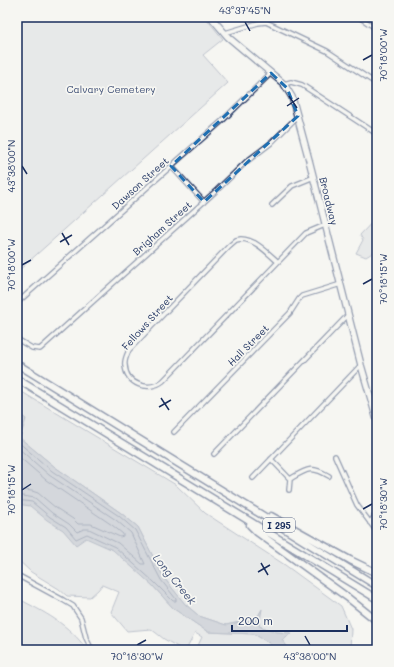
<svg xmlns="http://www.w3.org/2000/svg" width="394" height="667" font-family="Mali,sans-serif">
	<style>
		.green { fill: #d6d9dd; stroke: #78849e }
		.water { fill: #abb2c0; stroke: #717e99 }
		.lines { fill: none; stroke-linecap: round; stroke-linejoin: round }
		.shore { stroke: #556385; stroke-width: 1 }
		.street-casing { stroke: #1b2f5e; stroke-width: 6 }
		.primary-casing { stroke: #1b2f5e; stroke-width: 8 }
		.highway-casing { stroke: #1b2f5e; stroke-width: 9 }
		.street { stroke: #f6f6f2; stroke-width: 3.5 }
		.primary { stroke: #f6f6f2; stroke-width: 5.5 }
		.highway { stroke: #f6f6f2; stroke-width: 6 }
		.marked { fill: none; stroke: #1f6fb2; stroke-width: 3; stroke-dasharray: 8 5; stroke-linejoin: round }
		.ticks { fill: none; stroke: #1b2f5e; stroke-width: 1.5 }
		.labels { text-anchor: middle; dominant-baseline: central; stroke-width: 3.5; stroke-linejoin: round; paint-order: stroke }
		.shield { fill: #f6f6f2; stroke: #5d6b8a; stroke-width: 1 }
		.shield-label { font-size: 9px; font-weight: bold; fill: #1b2f5e }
		.park-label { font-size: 10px; fill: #405177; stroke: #f6f6f2 }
		.street-label { font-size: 10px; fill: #1b2f5e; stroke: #f6f6f2 }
		.water-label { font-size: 11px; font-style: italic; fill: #46567b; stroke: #f6f6f2 }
		.neatline { fill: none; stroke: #1b2f5e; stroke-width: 1.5 }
		.ticks-label { font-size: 10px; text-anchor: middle; fill: #1b2f5e }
	</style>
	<rect width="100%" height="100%" fill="#f6f6f2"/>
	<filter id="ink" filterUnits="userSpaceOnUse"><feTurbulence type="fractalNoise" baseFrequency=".025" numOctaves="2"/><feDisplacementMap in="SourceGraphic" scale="8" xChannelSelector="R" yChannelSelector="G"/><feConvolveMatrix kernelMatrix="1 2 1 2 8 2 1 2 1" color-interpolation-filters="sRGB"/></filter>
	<g filter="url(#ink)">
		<path class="green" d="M32,17H178L179,19L183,17H205L223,39L203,55L228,83L17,272V23Z
			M377,217V250L366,257L356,253L363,240L360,235Z
			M17,389L176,485L205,513L285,565L341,606L351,629L350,650H290L282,640L290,633L277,632L259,626L261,611L254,623L245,621L226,625L199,616L185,604L164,578L138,527L121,513L55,467L17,436Z
			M17,457L152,585L174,609L208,632L254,634L269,643L276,650H196L202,637L195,633L186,650H183L164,639L151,629L127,631L111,612L119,592L102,585L98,590L90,597L67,596L59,589L31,572L17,559Z
			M17,598C44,612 69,624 87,650H17Z"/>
		<path class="water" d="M17,412L26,419L20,438L55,467L121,513L138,527L164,578L185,604L199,616L226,625L245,621L254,623L262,609L259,626L277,632L291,633L282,640L290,650H276L269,643L254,634L208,632L174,609L152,585L113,550L86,538L76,545L63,530L47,520L30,506L17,504Z"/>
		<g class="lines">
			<path class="shore" d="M17,441L52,471L119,516L135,530L161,580L176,599V601H173L154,582L115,547L87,534L76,539L66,527L50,517L32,502L17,500
				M17,447L49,475L116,520L131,533L145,564H142L118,543L89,529H84L77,532L69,524L52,513L35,498L17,495
				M17,455L46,480L112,525L123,534V536L120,537L91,524H78L73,519L56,508L38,493L32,491L17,489"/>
			<g class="street-casing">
				<path id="street" d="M359,17L377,29
					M225,33L258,23L266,22L327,51L377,84
					M284,84L291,82L302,85L377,134
					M171,166L204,202
					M272,205L292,186L314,177
					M241,239C255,239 268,253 278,262L163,381C149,392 126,385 125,365C124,360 127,355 129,350L229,246L236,240Z
					M278,262L306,233L325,225
					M17,303L222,121L271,73
					M17,339L32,348L40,349L217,190L246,162L271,143L298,116
					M174,432L290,313L299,299L302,296L341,284
					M214,454L348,315
					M335,456L357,505L377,532
					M271,459L290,479L289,490
					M253,478L361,365
					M290,479C307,469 311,465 329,476
					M370,523L377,512
					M17,575L63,600L73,606L81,618L86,638L92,650"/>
			</g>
			<g class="primary-casing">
				<path id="primary" d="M211,17L228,37L284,84L292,97L309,160L361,365L377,420"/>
			</g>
			<g class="highway-casing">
				<path id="highway" d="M17,364L377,586
					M17,379L377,599
					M271,516L350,560L377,573
					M250,525L257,532L347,597L377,621"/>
			</g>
			<use href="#street" class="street"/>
			<use href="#primary" class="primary"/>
			<use href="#highway" class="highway"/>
		</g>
	</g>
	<path d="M0 0H394V667H0ZM271,73L287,88L298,116L204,202L171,166Z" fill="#f6f6f2" fill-opacity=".55" fill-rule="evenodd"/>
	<path class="marked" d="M271,73L287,88L298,116L204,202L171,166Z"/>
	<path class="ticks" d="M245,22L250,31M363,60L372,55M289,96L297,108M287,106L299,98M22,166L27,174M62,233L69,245M60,242L72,235M22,265L31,260M363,284L372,279M161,398L169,410M159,407L171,400M22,490L31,484M363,509L372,504M261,563L268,575M258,572L270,565M305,636L310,645M137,645L146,640"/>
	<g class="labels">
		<rect class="shield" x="263" y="518" width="32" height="14" rx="3"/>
		<g class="shield-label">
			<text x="279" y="525">I 295</text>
		</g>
		<g class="park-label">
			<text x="111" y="89">Calvary Cemetery</text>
		</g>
		<g class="street-label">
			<text transform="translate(140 183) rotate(-42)">Dawson Street</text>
			<text transform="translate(329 201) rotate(76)">Broadway</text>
			<text transform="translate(162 228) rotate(-42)">Brigham Street</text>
			<text transform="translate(147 322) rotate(-48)">Fellows Street</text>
			<text transform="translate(248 345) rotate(-45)">Hall Street</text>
		</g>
		<g class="water-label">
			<text transform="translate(175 579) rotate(51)">Long Creek</text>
		</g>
	</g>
	<rect width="394" height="667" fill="none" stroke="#f6f6f2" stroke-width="44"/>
	<path d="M232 625v6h115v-6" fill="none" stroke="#1b2f5e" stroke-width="2"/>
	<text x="238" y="625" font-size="12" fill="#1b2f5e" stroke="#f6f6f2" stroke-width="3" paint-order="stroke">200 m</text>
	<rect x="22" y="22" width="350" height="623" class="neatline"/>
	<g class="ticks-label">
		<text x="245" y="14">43°37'45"N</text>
		<text transform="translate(383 55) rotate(-90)" y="4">70°18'00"W</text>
		<text transform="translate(11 166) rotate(-90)" y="4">43°38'00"N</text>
		<text transform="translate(11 265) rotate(-90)" y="4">70°18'00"W</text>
		<text transform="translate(383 279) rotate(-90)" y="4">70°18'15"W</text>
		<text transform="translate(11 490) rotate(-90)" y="4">70°18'15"W</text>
		<text transform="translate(383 504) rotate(-90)" y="4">70°18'30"W</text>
		<text x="137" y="660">70°18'30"W</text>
		<text x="310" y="660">43°38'00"N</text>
	</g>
</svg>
